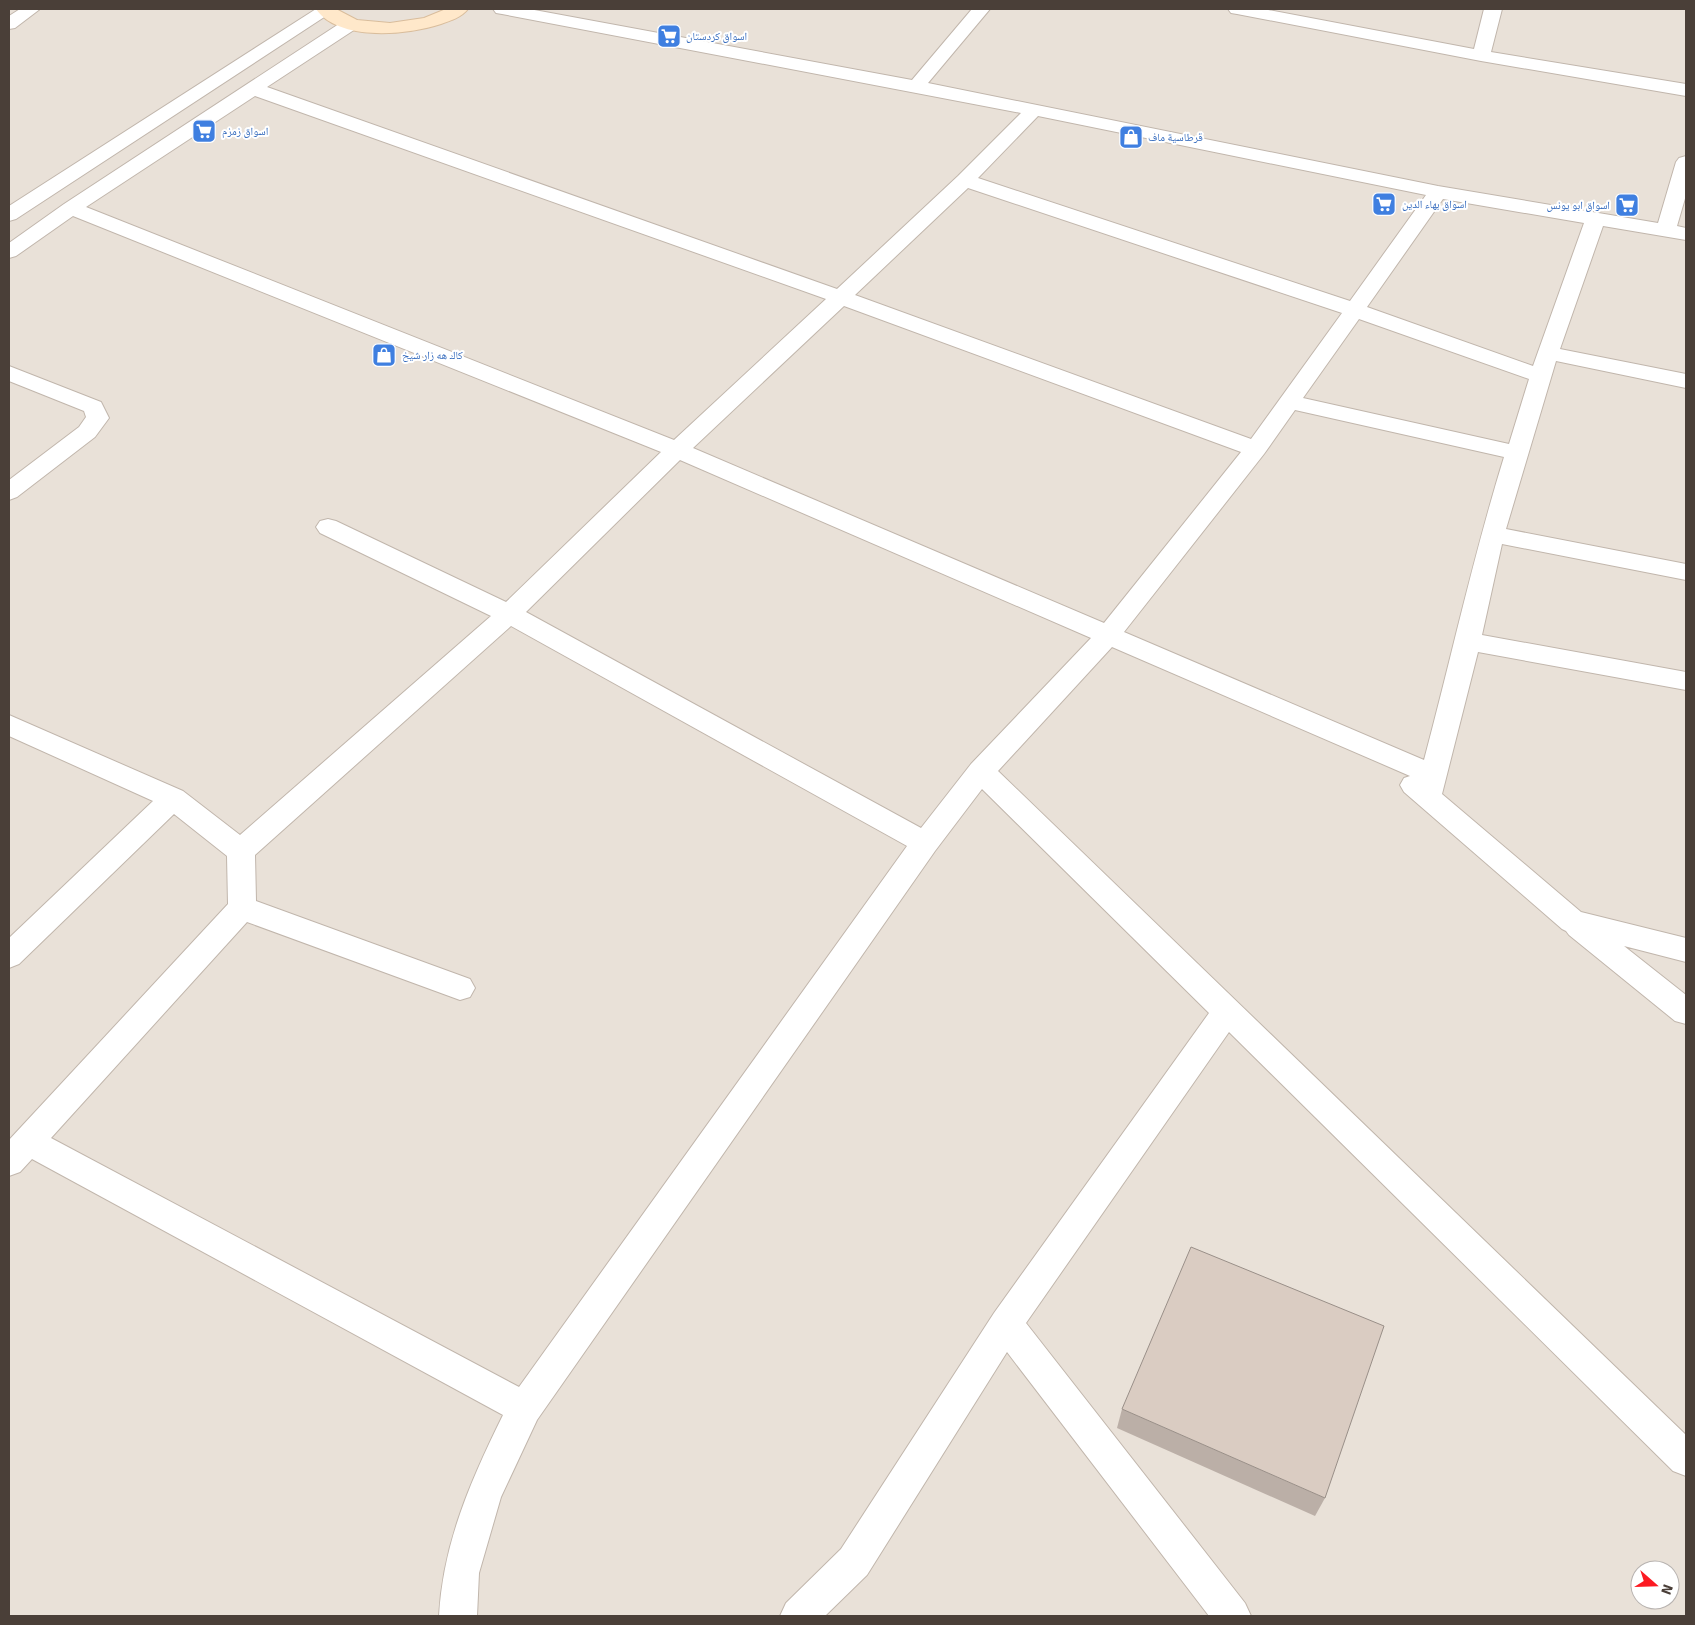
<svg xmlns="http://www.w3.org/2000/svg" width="1695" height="1625" font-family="Signika,'Noto Naskh Arabic',sans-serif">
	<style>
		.residential { fill: #e9e1d8; fill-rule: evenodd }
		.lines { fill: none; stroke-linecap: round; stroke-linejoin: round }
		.street-casing { stroke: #c1b6ac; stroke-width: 2 }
		.secondary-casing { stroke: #d9bd9c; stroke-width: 2 }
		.street { fill: #fff; fill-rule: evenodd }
		.secondary { fill: #ffe8ca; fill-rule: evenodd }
		.wall { fill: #bbafa7 }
		.building { fill: #daccc2; stroke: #998f88 }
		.labels { text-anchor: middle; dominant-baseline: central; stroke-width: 4; stroke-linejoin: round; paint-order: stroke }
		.far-shop-label { font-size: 11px; fill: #366cbe; stroke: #fff; text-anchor: start }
	</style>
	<rect width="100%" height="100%" fill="#f5f0ea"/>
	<path class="residential" d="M9,9H1686V1616H9ZM1640,1570H1670V1600H1640Z"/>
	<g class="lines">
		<g class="street-casing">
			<path id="street" d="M20,9H40L15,28L9,29V16Z
				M316,9L335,10L16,219L9,221V206Z
				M493,9H529L912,80L972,9H990L928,83L1438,186L1658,223L1676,162L1679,158L1686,156V195L1677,226L1686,228V240L1603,226L1560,349L1686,374V388L1556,361L1506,529L1686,564V580L1502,544L1482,635L1686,672V690L1478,652L1442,794L1581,912L1686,938V962L1624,946L1686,995V1024L1675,1021L1569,935L1566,931L1562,929L1404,792L1400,785L1404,778L1410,776L1112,647L998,771L1686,1435V1476L1673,1471L1229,1032L1026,1323L1245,1603L1251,1616H1209L1007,1352L867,1575L825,1616H780L786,1603L841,1549L994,1313L1209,1013L982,789L935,851L537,1420L501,1497L479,1573L477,1616H439C443,1543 471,1480 503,1415L32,1159L20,1172L9,1176V1140L228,904L227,856L174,814L19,964L9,968V938L153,801L9,736V715L183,791L240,835L491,616L320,533L316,527L320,521L328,519L336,521L506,602L661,452L73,216L16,256L9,258V243L64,204L345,20H357L360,24L357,28L267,87L837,289L958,176L1021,113L502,14L496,13ZM255,96L826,299L674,440L86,207ZM1038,116L1426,195L1350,301L978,178ZM968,188L1342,313L1251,439L855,295ZM1443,199L1584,223L1533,366L1367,307ZM844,306L1241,452L1104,623L693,448ZM1359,319L1529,379L1509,444L1303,398ZM1295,410L1504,457C1473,557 1451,659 1424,760L1124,632L1264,454ZM680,460L1091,638L971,764L921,828L526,612ZM511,626L907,846L519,1387L51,1138L247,922L460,1000L470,997L475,988L470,979L256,901L255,855Z
				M1228,9H1263L1474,49L1484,9H1502L1491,52L1686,84V96L1481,61L1237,14L1231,13Z
				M9,366L101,402L109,418L95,437L17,497L9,500V480L79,427L86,417L84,411L9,381Z"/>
		</g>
		<g class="secondary-casing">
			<path id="secondary" d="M316,9H336L357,20L390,23L424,18L446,9H468C462,17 450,21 441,24C408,35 339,42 316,9Z"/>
		</g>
		<use href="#street" class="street"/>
		<use href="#secondary" class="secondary"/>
	</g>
	<path class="wall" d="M1122,1409L1325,1498L1315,1516L1117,1428Z"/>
	<path class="building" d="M1191,1247L1384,1326L1325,1498L1122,1409Z"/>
	<defs>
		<g id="supermarket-square" transform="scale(1.25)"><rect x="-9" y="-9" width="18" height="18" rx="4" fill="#3f7fe0" stroke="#fff"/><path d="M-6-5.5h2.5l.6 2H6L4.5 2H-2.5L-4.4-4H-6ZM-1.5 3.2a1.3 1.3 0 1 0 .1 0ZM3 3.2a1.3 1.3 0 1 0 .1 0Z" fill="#fff"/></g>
		<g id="shop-square" transform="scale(1.25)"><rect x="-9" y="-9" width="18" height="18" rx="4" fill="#3f7fe0" stroke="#fff"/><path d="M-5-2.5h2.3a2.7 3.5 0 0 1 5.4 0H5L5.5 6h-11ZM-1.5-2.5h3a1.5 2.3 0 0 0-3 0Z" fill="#fff"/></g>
	</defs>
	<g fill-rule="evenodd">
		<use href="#supermarket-square" x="669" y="36"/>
		<use href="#supermarket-square" x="204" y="131"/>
		<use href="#shop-square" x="1131" y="137"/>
		<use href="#supermarket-square" x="1384" y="204"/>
		<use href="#supermarket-square" x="1627" y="205"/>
		<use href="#shop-square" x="384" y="355"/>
	</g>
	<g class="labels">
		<g class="far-shop-label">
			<text x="686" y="36">اسواق كردستان</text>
			<text x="222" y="131">اسواق زمزم</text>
			<text x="1148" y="137">قرطاسية ماف</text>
			<text x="1402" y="204">اسواق بهاء الدين</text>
			<text x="1610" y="205" text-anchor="end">اسواق ابو يونس</text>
			<text x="402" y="355">كاك هه زار شيخ</text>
		</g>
	</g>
	<rect width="1695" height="1625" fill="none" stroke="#4a3f38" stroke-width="20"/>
	<g transform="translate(1655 1585) rotate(110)"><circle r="24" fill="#ffffff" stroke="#b7b2af"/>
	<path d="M0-4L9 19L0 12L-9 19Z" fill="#fc1a22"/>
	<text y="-8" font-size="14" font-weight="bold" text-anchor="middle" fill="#4a3f38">N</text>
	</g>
</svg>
